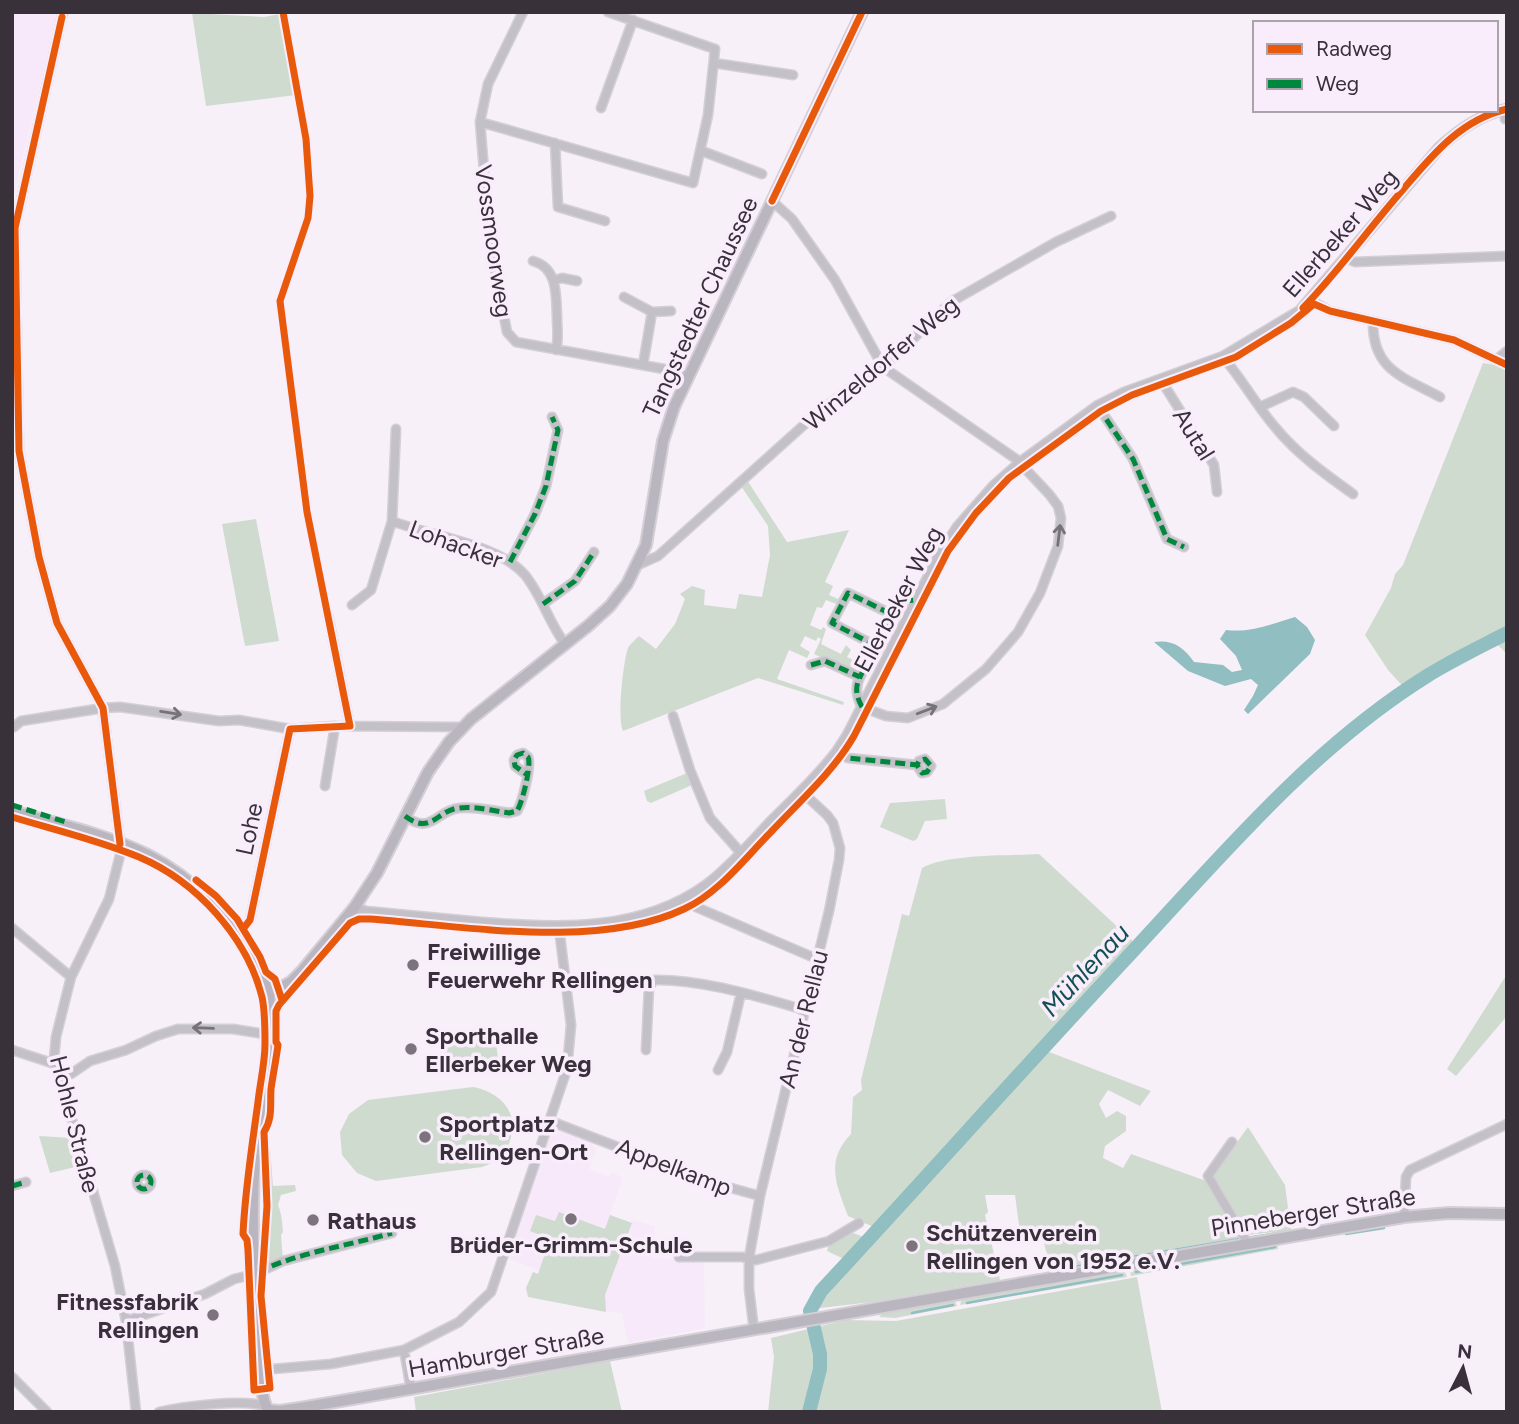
<svg xmlns="http://www.w3.org/2000/svg" width="1519" height="1424" font-family="Figtree,sans-serif">
	<style>
		.built { fill: #f7e9fa }
		.green { fill: #d0dbcf }
		.water { fill: #90bec1 }
		.lines { fill: none; stroke-linecap: round; stroke-linejoin: round }
		.stream { stroke: #90bec1; stroke-width: 2.5 }
		.river { stroke: #90bec1; stroke-width: 14 }
		.minor-casing { stroke: #d4ced5; stroke-width: 11 }
		.tertiary-casing { stroke: #d4ced5; stroke-width: 13 }
		.secondary-casing { stroke: #d4ced5; stroke-width: 14 }
		.minor { stroke: #c3c0c8; stroke-width: 8 }
		.tertiary { stroke: #c3c0c8; stroke-width: 10 }
		.secondary { stroke: #bab6bf; stroke-width: 10 }
		.quiet { stroke: #00873e; stroke-width: 5; stroke-dasharray: 10 5; stroke-linecap: butt }
		.cycleway-casing { stroke: #f9edfc; stroke-width: 11 }
		.cycleway { stroke: #e8590c; stroke-width: 7 }
		.oneway { stroke: #77717a }
		.poi-dot { fill: #7b747c; stroke: #f9edfc; stroke-width: 2.5 }
		.labels { text-anchor: middle; dominant-baseline: central; stroke-width: 7; stroke-linejoin: round; paint-order: stroke }
		.street-label { font-size: 24px; fill: #38313a; stroke: #f9edfc }
		.poi-label { font-size: 24px; font-weight: bold; fill: #38313a; stroke: #f9edfc; text-anchor: start }
		.water-label { font-size: 26px; font-style: italic; fill: #135052; stroke: #f9edfc }
	</style>
	<rect width="100%" height="100%" fill="#f7f0f8"/>
	<path class="built" d="M12,12H57L12,204Z
		M552,1126L592,1142L593,1148L596,1150L589,1169L609,1177L612,1173L623,1177L610,1215L631,1223L632,1220L655,1226L651,1258L704,1261L705,1328L628,1343L622,1314L528,1297L526,1288L533,1272L538,1274L539,1270L509,1259Z"/>
	<path class="green" d="M192,13L264,17L280,14L296,95L206,106Z
		M1483,363L1507,367V654L1498,645L1409,693L1388,670L1365,635L1391,588L1395,574L1403,565Z
		M747,480L787,542L849,530L825,582L833,586L829,595L838,599L843,591L845,593L839,605L826,600L822,608L817,607L810,625L821,630L823,627L826,629L821,644L841,654L846,645L851,650L847,657L859,663L863,656L867,658L860,672L855,674L814,654L821,639L818,637L816,641L805,636L800,646L810,652L807,658L789,650L777,679L844,702L843,705L758,678L623,731C617,719 623,662 628,648C630,644 636,639 639,636L656,649L675,624L685,599L680,594L692,586L705,590L704,605L736,609L739,594L762,597L770,555L768,526L741,486Z
		M256,519L279,641L245,646L222,524Z
		M687,773L692,785L651,803L647,801L644,791Z
		M945,799L947,819L925,821L917,839L913,841L880,827L890,803Z
		M1039,854L1136,944L942,1152L947,1156L1044,1050L1151,1091L1140,1106L1108,1090L1099,1104L1106,1118L1117,1111L1126,1116V1131L1105,1146L1103,1158L1123,1168L1131,1154L1209,1182L1239,1238L1051,1269L1042,1236L1021,1240L1015,1195H985L988,1212L985,1215L1000,1280L872,1302L803,1310L812,1293L844,1259L827,1251L829,1244L853,1233L864,1237L874,1227L848,1216C836,1184 825,1161 851,1134L853,1097L862,1090L861,1080L902,914L909,916L922,868C947,854 1008,856 1039,854Z
		M1507,974V1016L1456,1076L1447,1069Z
		M495,1034L498,1059L446,1066L443,1042Z
		M473,1087C497,1091 519,1110 511,1137C509,1143 507,1152 502,1157C497,1162 489,1164 482,1167L376,1181L357,1173L342,1155L340,1132L349,1114L368,1100Z
		M1248,1127L1285,1185L1291,1230L1247,1235L1212,1177Z
		M269,1135L273,1186L295,1185L296,1191L281,1195L278,1205C282,1215 282,1221 283,1232L281,1235L283,1261L262,1270L264,1136Z
		M39,1136L72,1138L80,1166L50,1173Z
		M559,1212L605,1229L610,1215L632,1223L605,1295L606,1312L528,1297L526,1288L533,1272L538,1274L550,1239L530,1231L536,1215L555,1221Z
		M1277,1242L1278,1249L1131,1276L1130,1272L1134,1267Z
		M1124,1269L1127,1277L960,1305L962,1297Z
		M1137,1277L1162,1412H768L774,1357L771,1338L846,1320L896,1321Z
		M954,1299L957,1306L895,1318L879,1317L885,1311Z
		M610,1361L622,1412H416L414,1397Z"/>
	<path class="water" d="M1295,617L1307,627L1315,640L1310,654L1248,714L1244,710L1253,696L1258,685L1251,679L1225,686L1188,671L1154,642C1172,639 1184,647 1194,662L1223,665L1232,672L1242,670L1236,656L1220,639L1226,630C1251,633 1271,624 1295,617Z"/>
	<g class="lines">
		<path class="stream" d="M1346,1234L1384,1228
			M1247,1238L1285,1232
			M1054,1270L1239,1239
			M1136,1272L1275,1247
			M967,1303L1122,1275
			M912,1313L953,1305
			M813,1332L818,1331"/>
		<path class="river" d="M809,1412L820,1369V1354L810,1311L821,1291C926,1178 1028,1063 1133,951C1224,853 1313,747 1427,676C1452,660 1480,647 1507,633"/>
		<g class="minor-casing">
			<path id="minor" d="M63,12L15,228L19,451L39,557L57,623L103,708L121,851L109,899L71,977L56,1037L54,1059L115,1266L126,1321L136,1412
				M523,12L488,84L480,122L490,243L507,332L516,342L675,371L688,377
				M714,63L793,75
				M601,108L633,20
				M1505,119H1507
				M480,122L693,183L708,115L715,49L608,12
				M555,143L558,207L605,221
				M702,151L762,174
				M772,201L792,219L835,280L883,367L1016,459L1049,494L1058,506L1061,518L1058,546L1040,593L1018,632L986,669L943,704L908,718L886,716L862,707C857,698 854,688 860,677L895,607L903,601L917,600
				M1345,258L1355,262L1507,256
				M533,261C558,268 556,295 557,317C557,329 559,338 556,350
				M555,280L562,278L577,281
				M624,297L652,312
				M1310,300L1330,311L1454,340L1496,360L1507,351
				M1373,321C1372,370 1403,377 1440,397
				M1223,357C1242,379 1256,405 1275,427C1297,454 1325,474 1353,494
				M643,365L652,312L671,311
				M1161,380L1214,465L1217,492
				M1098,406L1133,459L1167,539L1184,547
				M1260,407L1293,392L1304,397L1334,426
				M396,429L392,521C430,536 499,544 525,575C542,596 549,623 565,644
				M510,562L535,514L546,486L558,430L552,417
				M638,565L658,556L815,415L860,380L887,364L951,302L1056,242L1111,216
				M543,604L575,581L594,552
				M352,605L371,590L392,521
				M328,615L350,726
				M876,646L832,623L848,593L891,614
				M811,665L825,661L860,677
				M673,716L690,770L710,818L741,853
				M14,727L21,721L103,708L120,707L219,721L239,720L290,729L335,726L462,727
				M837,752L848,758L917,765L922,773L927,772L931,766L925,759L919,761L917,765
				M325,786L335,726
				M405,816C431,836 437,810 459,808C476,806 493,811 509,813L517,811C522,804 532,764 528,757C527,756 525,755 523,753L517,755L514,760L515,766L526,774
				M686,898L696,907L817,959
				M12,928L71,977
				M237,932L243,929L250,920L290,729
				M12,1050L55,1064
				M646,1050L649,987L654,980C702,979 759,997 805,1010
				M718,1070L727,1052L741,993
				M59,1077L71,1074L90,1061L126,1050L156,1036L178,1029H233L271,1035
				M550,1121L706,1181L760,1196
				M1232,1142L1208,1176L1248,1244
				M137 1182a7 7 0 1 1 14 0a7 7 0 1 1-14 0Z
				M12,1186L26,1182
				M1404,1217L1406,1177L1410,1170L1507,1124
				M679,1257H742L756,1260L829,1241L859,1223
				M126,1321L205,1294L234,1279L255,1274L283,1261L392,1233
				M754,1330L749,1289V1258L760,1196L829,911L839,860L840,848L833,823L827,815L801,791
				M404,1350L411,1389
				M261,1370L331,1364L404,1350L459,1322L491,1292L567,1069L571,1025L559,928
				M12,1377L47,1412
				M159,1412C184,1406 242,1399 265,1406"/>
		</g>
		<g class="tertiary-casing">
			<path id="tertiary" d="M354,908L366,912C405,916 443,919 482,923C560,929 641,933 707,885C731,867 751,843 772,821C794,799 818,777 837,752L848,735L941,553L958,527L994,486L1020,463L1098,406L1124,393L1223,357L1300,311L1440,147C1460,129 1480,115 1507,109"/>
		</g>
		<g class="secondary-casing">
			<path id="secondary" d="M12,811C57,824 106,834 148,855C193,878 231,917 255,962C261,972 268,983 269,995C276,1055 259,1115 254,1174C251,1226 254,1281 258,1333C259,1348 259,1401 269,1410L280,1411L306,1407L1404,1217L1449,1213L1507,1214
				M269,994L291,982L302,971L354,908L377,873L428,772L449,742L471,719L588,626L610,606L627,584L646,545L663,441L674,407L862,12"/>
		</g>
		<use href="#minor" class="minor"/>
		<use href="#tertiary" class="tertiary"/>
		<use href="#secondary" class="secondary"/>
		<path class="quiet" d="M1098,407L1133,459L1167,539L1184,547
			M510,562L535,514L546,486L558,430L552,417
			M543,604L575,581L594,552
			M876,646L832,623L848,593L891,614
			M811,665L825,661L860,677
			M862,707C857,698 854,688 860,677L895,607L903,601L917,600
			M837,752L848,758L917,765L922,773L927,772L931,766L925,759L919,761L917,765
			M12,805L66,822
			M405,816C431,836 437,810 459,808C476,806 493,811 509,813L517,811C522,804 532,764 528,757C527,756 525,755 523,753L517,755L514,760L515,766L526,774
			M137 1182a7 7 0 1 1 14 0a7 7 0 1 1-14 0Z
			M12,1186L26,1182
			M258,1272C300,1252 347,1246 392,1233"/>
		<g class="cycleway-casing">
			<path id="cycleway" d="M62,17L15,228L19,451L39,557L57,623L103,708L120,844
				M772,201L862,12
				M1303,308C1338,272 1367,231 1400,193C1430,158 1459,120 1507,109
				M12,817C55,830 98,840 139,857C196,881 247,937 262,997C265,1010 265,1030 265,1044C265,1063 260,1083 258,1102C252,1146 245,1190 243,1234L247,1240L248,1250L254,1390L270,1388L261,1296L267,1206L264,1132C273,1118 270,1105 271,1089C273,1075 276,1060 278,1045L276,1042V1011L279,1005L350,923L359,919H370C464,926 598,950 684,909C719,893 745,858 771,832C800,801 833,772 854,736L948,551L976,513L1009,478L1101,411L1132,395L1236,357L1291,323L1314,304L1330,311L1454,340L1507,365
				M196,880L216,896L237,919L260,957L266,972L275,979L282,1000
				M243,929L250,920L290,729L350,726L307,512L280,301L308,218L310,196L306,139L283,12"/>
		</g>
		<use href="#cycleway" class="cycleway"/>
	</g>
	<defs><path id="oneway-shaft" d="M-6 0H5M1.5-3L5.5 0L1.5 3" fill="none" stroke-width="1.6" stroke-linecap="round" stroke-linejoin="round" transform="scale(1.75)"/></defs>
	<g class="oneway">
		<use href="#oneway-shaft" transform="translate(1059 535) rotate(-83)"/>
		<use href="#oneway-shaft" transform="translate(927 710) rotate(-21)"/>
		<use href="#oneway-shaft" transform="translate(171 713) rotate(9)"/>
		<use href="#oneway-shaft" transform="translate(203 1028) rotate(-178)"/>
	</g>
	<g class="poi-dot">
		<circle cx="413" cy="965" r="7"/>
		<circle cx="411" cy="1049" r="7"/>
		<circle cx="425" cy="1137" r="7"/>
		<circle cx="571" cy="1219" r="7"/>
		<circle cx="313" cy="1220" r="7"/>
		<circle cx="912" cy="1246" r="7"/>
		<circle cx="213" cy="1315" r="7"/>
	</g>
	<g class="labels">
		<g class="street-label">
			<text transform="translate(1340 233) rotate(-49)">Ellerbeker Weg</text>
			<text transform="translate(494 241) rotate(82)">Vossmoorweg</text>
			<text transform="translate(700 307) rotate(-65)">Tangstedter Chaussee</text>
			<text transform="translate(881 363) rotate(-40)">Winzeldorfer Weg</text>
			<text transform="translate(1194 434) rotate(58)">Autal</text>
			<text transform="translate(456 544) rotate(20)">Lohacker</text>
			<text transform="translate(898 599) rotate(-62)">Ellerbeker Weg</text>
			<text transform="translate(249 829) rotate(-78)">Lohe</text>
			<text transform="translate(803 1019) rotate(-76)">An der Rellau</text>
			<text transform="translate(75 1124) rotate(76)">Hohle Straße</text>
			<text transform="translate(674 1167) rotate(21)">Appelkamp</text>
			<text transform="translate(1313 1212) rotate(-9)">Pinneberger Straße</text>
			<text transform="translate(506 1352) rotate(-10)">Hamburger Straße</text>
		</g>
		<g class="poi-label">
			<text x="427" y="951">Freiwillige<tspan x="427" dy="28">Feuerwehr Rellingen</tspan></text>
			<text x="425" y="1035">Sporthalle<tspan x="425" dy="28">Ellerbeker Weg</tspan></text>
			<text x="439" y="1123">Sportplatz<tspan x="439" dy="28">Rellingen-Ort</tspan></text>
			<text x="327" y="1220">Rathaus</text>
			<text x="926" y="1232">Schützenverein<tspan x="926" dy="28">Rellingen von 1952 e.V.</tspan></text>
			<text x="571" y="1244" text-anchor="middle">Brüder-Grimm-Schule</text>
			<text x="199" y="1301" text-anchor="end">Fitnessfabrik<tspan x="199" dy="28">Rellingen</tspan></text>
		</g>
		<g class="water-label">
			<text transform="translate(1085 970) rotate(-47)">Mühlenau</text>
		</g>
	</g>
	<rect width="1519" height="1424" fill="none" stroke="#38313a" stroke-width="28"/>
	<rect x="1253" y="21" width="245" height="91" fill="#f9edfc" stroke="#aca2ae" stroke-width="2"/>
	<rect x="1267" y="44" width="35" height="10" fill="#e8590c" stroke="#aca2ae" stroke-width="2"/>
	<text x="1316" y="56" font-size="21" fill="#38313a">Radweg</text>
	<rect x="1267" y="79" width="35" height="10" fill="#00873e" stroke="#aca2ae" stroke-width="2"/>
	<text x="1316" y="91" font-size="21" fill="#38313a">Weg</text>
	<g transform="translate(1463 1368) rotate(6)" stroke="#f9edfc" stroke-width="5" paint-order="stroke">
	<path d="M0-5L12 26L0 18L-12 26Z" fill="#38313a"/>
	<text y="-10" font-size="19" font-weight="bold" text-anchor="middle" fill="#38313a">N</text>
	</g>
</svg>
